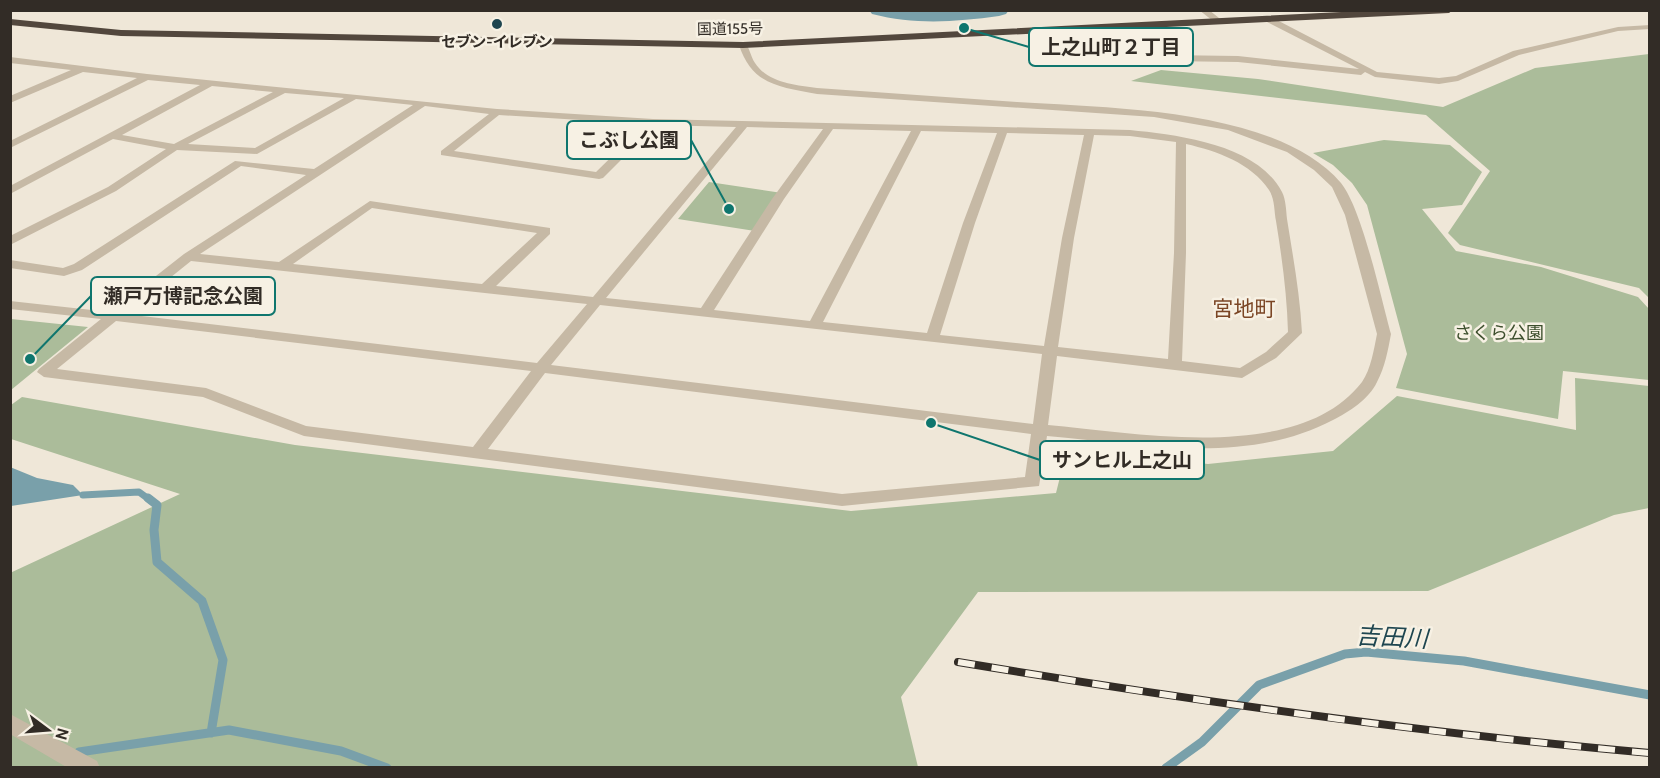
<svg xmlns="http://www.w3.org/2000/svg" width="1660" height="778" font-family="Cabin,'Noto Sans JP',sans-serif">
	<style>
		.green { fill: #abbc9a }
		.water { fill: #79a0aa }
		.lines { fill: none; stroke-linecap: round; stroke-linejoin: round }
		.stream-far1 { stroke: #79a0aa; stroke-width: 7 }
		.stream { stroke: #79a0aa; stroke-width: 9 }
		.river { fill: #79a0aa; fill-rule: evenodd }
		.minor { fill: #c6b9a5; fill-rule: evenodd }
		.highway { fill: #52473d; fill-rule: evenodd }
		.rail-casing { stroke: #322c26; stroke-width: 8 }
		.rail { stroke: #f7f1e4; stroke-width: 6; stroke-dasharray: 17; stroke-linecap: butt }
		.poi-dot { fill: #1f4650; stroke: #f7f1e4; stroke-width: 2 }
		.labels { text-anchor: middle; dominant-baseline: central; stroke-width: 5; stroke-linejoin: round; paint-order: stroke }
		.far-street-label { font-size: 15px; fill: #322c26; stroke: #f7f1e4 }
		.far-poi-label { font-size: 15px; font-weight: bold; fill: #322c26; stroke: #f7f1e4 }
		.park-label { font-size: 18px; fill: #3c4e2c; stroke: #f7f1e4 }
		.quarter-label { font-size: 21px; fill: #7b4625; stroke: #f7f1e4 }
		.near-water-label { font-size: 24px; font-style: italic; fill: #1f4650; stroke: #f7f1e4 }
		.leader { fill: none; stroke: #0f766e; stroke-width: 2 }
		.callout-dot { fill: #0f766e; stroke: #f7f1e4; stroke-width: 2 }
		.callout { fill: #f7f1e4; stroke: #0f766e; stroke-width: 2 }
		.callout-label { font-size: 20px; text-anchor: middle; font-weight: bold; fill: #322c26 }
	</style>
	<rect width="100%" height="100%" fill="#efe7d8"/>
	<path class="green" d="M1649,54V298L1639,288L1460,245L1448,233L1490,171L1426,115L1131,81L1161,70L1258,79L1443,107L1535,68Z
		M1384,140L1450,145L1482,172L1462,205L1422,209L1456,251L1541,267L1638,297L1649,309V380L1563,371L1558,419L1396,388L1407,354L1367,205L1352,183L1333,165L1313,153Z
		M709,182L782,193L755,231L678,219Z
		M11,319L88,327L11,390Z
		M1575,378L1649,386V508L1614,515L1428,591L978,592L901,697L918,767H11L10,573L180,494L11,439V405L22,397L295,445L851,511L1056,493L1067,449L1208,464L1333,451L1397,396L1576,430Z"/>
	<path class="water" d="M10,467L37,478L73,485L83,495L11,506Z"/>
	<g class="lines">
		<path class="stream-far1" d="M83,495L139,492L150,500"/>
		<path class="stream" d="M148,498L157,505L154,530L157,562L202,601L223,660L211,733
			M79,752L229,730L341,751L387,768
			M1166,768L1202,742L1259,685L1345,654L1366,652L1464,661L1650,695"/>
		<path class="river" d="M869,10H1009L1006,14L999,16C955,22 915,25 872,14Z"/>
		<path class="minor" d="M1199,10H1209L1224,22L1217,24Z
			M1267,18H1273L1377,72L1439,78L1456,76L1513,51L1618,27L1650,25V29L1618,31L1519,55L1458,81L1439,84L1375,77L1365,72L1361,75L1238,62L1166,61L1049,47L1045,44L1040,30L1047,28L1052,42L1166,55L1238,56L1359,69L1267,22Z
			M743,42C750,46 750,56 755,63C768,83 795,85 817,88C884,93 950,97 1017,102C1109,108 1277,108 1341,183C1362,209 1381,298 1391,334C1388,350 1385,367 1377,382C1369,399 1349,412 1333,420C1245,466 1142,444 1047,436L1039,486L842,506L304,436L203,397L44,377L37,372L39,369L101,319L10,309V301L110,312L184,254L306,175L241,166L82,270L64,276L10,268V260L63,268L74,264L235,161L314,169L413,105L356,99L257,154L177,150L116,191L10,245V236L108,187L166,149L113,139L10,194V186L200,85L148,80L10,148V141L137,78L83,72L10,103V96L71,70L10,63V57L147,74L497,109L653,119L1130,130C1178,135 1257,144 1282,192C1286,200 1286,210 1287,219C1293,257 1300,294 1302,333L1276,358L1242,378L1057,356L1048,425C1137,433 1299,464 1362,382C1371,369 1374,349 1377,334L1345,215L1332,187L1314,170L1287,152L1228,130L1154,117L817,94C779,87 752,85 739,45ZM212,86L273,92L174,144L122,135ZM285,93L344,98L255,148L188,144ZM425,106L489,114L441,151V155L599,179L603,178L656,125L736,127L593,297L496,286L550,234V228L370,201L279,262L200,254ZM499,115L645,124L596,172L454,151ZM747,127L823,129L772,199L701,308L606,298ZM833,129L911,131L810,321L714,310L784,199ZM921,131L997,133L963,223L927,333L823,322ZM1007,133L1084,135L1062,238L1044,346L940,335L975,223ZM1094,135L1130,136L1176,142L1174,253L1168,359L1058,347L1074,238ZM1186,144C1217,151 1251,163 1269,190C1275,199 1274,211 1276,221C1282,258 1287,295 1288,332L1266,352L1240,368L1182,361L1186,253ZM372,208L537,233L482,284L293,264ZM191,261L587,304L537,363L125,314ZM600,305L1042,354L1033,424L551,365ZM116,321L531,371L473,447L306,426L206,388L57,369ZM545,373L1031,434L1025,477L842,494L488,449Z
			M10,714L97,761L100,768H68L10,734Z"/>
		<path class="highway" d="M1382,10H1453L1449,13L743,48L121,36L10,25V19L121,30L743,42Z"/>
		<g class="rail-casing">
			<path id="rail" d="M958,662C1188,700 1418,733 1650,753"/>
		</g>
		<use href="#rail" class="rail"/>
	</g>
	<circle class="poi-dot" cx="497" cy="24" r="6"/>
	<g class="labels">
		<g class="far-street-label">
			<text transform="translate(730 29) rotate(-1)">国道155号</text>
		</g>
		<g class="far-poi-label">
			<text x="497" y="42">セブン-イレブン</text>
		</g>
		<g class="park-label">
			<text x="1499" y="333">さくら公園</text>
		</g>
		<g class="quarter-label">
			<text x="1244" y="308">宮地町</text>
		</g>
		<g class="near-water-label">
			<text transform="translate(1392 637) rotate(3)">吉田川</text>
		</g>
	</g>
	<path class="leader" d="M964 28L1029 47M729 209L691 140M30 359L91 296M931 423L1040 460"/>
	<g class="callout-dot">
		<circle cx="964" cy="28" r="6"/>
		<circle cx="729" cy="209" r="6"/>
		<circle cx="30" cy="359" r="6"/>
		<circle cx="931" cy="423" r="6"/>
	</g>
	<g class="callout">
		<rect x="1029" y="28" width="164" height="38" rx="6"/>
		<rect x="567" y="121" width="124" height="38" rx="6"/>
		<rect x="91" y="277" width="184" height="38" rx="6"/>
		<rect x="1040" y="441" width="164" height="38" rx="6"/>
	</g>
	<g class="callout-label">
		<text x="1111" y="54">上之山町２丁目</text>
		<text x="629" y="147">こぶし公園</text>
		<text x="183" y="303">瀬戸万博記念公園</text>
		<text x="1122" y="467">サンヒル上之山</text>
	</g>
	<rect width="1660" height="778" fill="none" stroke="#322c26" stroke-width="24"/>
	<g transform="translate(48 730) rotate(106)" stroke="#f7f1e4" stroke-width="4.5" paint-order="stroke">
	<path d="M0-4.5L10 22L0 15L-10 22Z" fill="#322c26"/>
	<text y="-9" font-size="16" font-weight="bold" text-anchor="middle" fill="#322c26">N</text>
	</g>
</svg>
